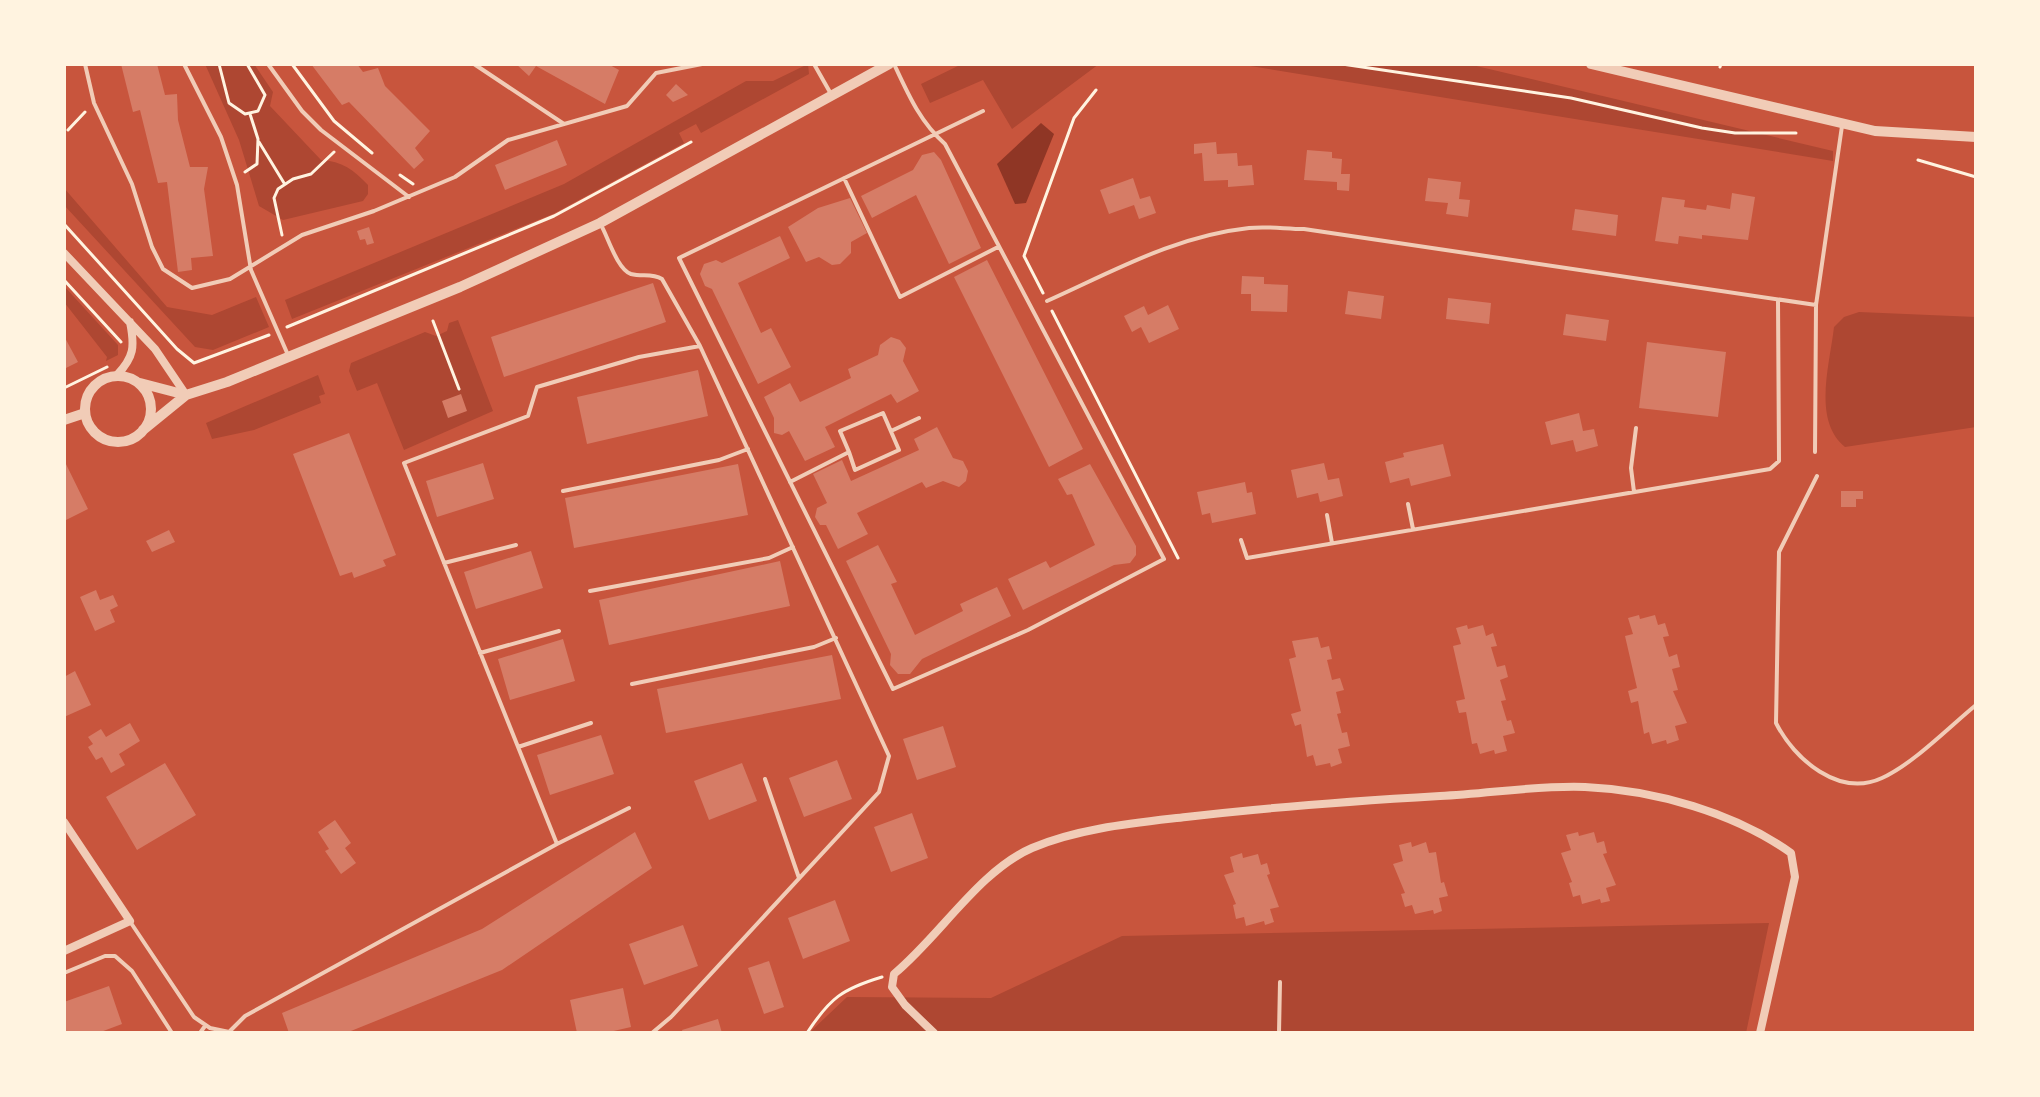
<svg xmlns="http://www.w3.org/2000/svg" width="2040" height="1097" font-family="'Roboto Condensed',sans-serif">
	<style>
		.green { fill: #ae4732 }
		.water { fill: #8f3625 }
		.building { fill: #d67c66 }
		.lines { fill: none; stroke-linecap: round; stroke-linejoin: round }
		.path { stroke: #fff3e0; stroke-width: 3 }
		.service { stroke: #f1ccb7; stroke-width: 4 }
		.minor { stroke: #f1ccb7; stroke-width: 8 }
		.tertiary { stroke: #f1ccb7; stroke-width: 10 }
	</style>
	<rect width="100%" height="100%" fill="#c8553d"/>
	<path class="green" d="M205,64H254L273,92L270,106L321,160C342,161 354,170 368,185V194L363,201L283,220L259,206L239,140Z
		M808,64L809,74L701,133L696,124L679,133L684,143L553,214L292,319L285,300L564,184L746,81H773Z
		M962,64H1099L1012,129L983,80L930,103L921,84Z
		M1238,64H1468L1833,151V161Z
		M64,188L167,307L212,315L256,297L269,327L213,350L195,347L64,205Z
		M64,286L118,345V355L106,361L107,357L64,302Z
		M1859,312L1976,317V427L1845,447C1812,420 1830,364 1834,327L1844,317Z
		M458,320L493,411L404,450L377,383L357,391L349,371L351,363L425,332L436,336L447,331L449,323Z
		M318,375L325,394L319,396L321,403L254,430L212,439L206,423Z
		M1769,923L1746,1033H809L847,997L991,998L1122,936Z"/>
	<path class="water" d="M1041,123L1054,134L1026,203L1015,204L997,164Z"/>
	<path class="building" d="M121,64H157L165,95L177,94L178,120L190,167H208L204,189L213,256L191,258L192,270L178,272L167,182L158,183L140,110L133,112Z
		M311,64H357L363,72L378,68L385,86L430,131L415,148L424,160L414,169L349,102L342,105Z
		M516,64H608L619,70L605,104L536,66L529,76Z
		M676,84L688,95L673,102L666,95Z
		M557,140L567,165L505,190L495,165Z
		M1216,142L1217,154L1237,153L1238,166L1252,165L1254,185L1228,187V180L1204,181L1202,153L1194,154V144Z
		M1307,150L1332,152V158L1342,159L1341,174H1350L1349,191L1337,190V182L1304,180Z
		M934,152L941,160L981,248L949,264L916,195L872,218L861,196L913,170L922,155Z
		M1133,178L1140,199L1150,196L1156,213L1139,219L1134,205L1109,214L1100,190Z
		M1428,178L1461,182L1459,199L1470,200L1468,217L1446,214L1448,203L1425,201Z
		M1732,193L1755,197L1748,240L1702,235V239L1679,236L1678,244L1655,241L1662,197L1685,200L1684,207L1706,210L1707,205L1730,209Z
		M850,198L867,233L851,242V253L840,264L832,265L819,257L806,262L788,227L818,208Z
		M1575,209L1618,215L1616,236L1572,230Z
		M369,227L374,243L367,245L365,239L360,240L357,231Z
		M780,236L790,258L738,283L761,333L771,328L791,367L758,384L712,289L705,286L700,274L704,264L716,260L722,263Z
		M987,260L1083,449L1049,467L954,277Z
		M1242,276L1264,277V284L1288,285L1287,312L1251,311V294H1241Z
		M653,283L666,322L504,377L491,337Z
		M1348,291L1384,296L1381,319L1345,314Z
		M1448,298L1491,303L1489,324L1446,319Z
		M1168,305L1179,329L1149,343L1141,327L1132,332L1124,316L1144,306L1148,315Z
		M1566,314L1609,320L1606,341L1563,335Z
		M64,336L78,362L64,369Z
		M891,337L900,340L906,348L903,361L919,391L897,403L891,394L825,427L835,447L805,461L789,431L782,435L774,433V418L764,397L790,383L800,402L851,378L848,369L878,355L880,345Z
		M1647,342L1726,352L1718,417L1639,408Z
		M698,370L708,416L587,444L577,397Z
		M461,394L467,411L448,418L442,401Z
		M1579,413L1583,431L1594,429L1598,446L1576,452L1573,440L1551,445L1545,422Z
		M937,427L953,458L963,461L968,471L966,481L959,487L943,481L926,488L922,482L857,513L868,534L838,549L826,525H820L815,517L817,508L827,503L813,474L842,460L851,481L919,450L914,439Z
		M349,433L396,555L383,560L386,566L354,578L352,572L340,576L293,454Z
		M1443,444L1451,476L1411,486L1409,478L1390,483L1385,462L1404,457L1403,453Z
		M64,460L88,509L64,521Z
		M483,463L494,499L437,517L426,481Z
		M1324,463L1328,480L1339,478L1343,496L1320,502L1318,493L1297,498L1291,470Z
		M738,464L748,515L574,548L565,498Z
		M1090,464L1136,546V555L1130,563L1114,565L1023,610L1008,579L1046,561L1050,568L1095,545L1072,494L1067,495L1058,479Z
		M1245,482L1247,493L1252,492L1256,514L1212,523L1210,513L1202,515L1197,492Z
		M1841,491H1863V499H1856V507H1841Z
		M169,530L175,542L152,552L146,541Z
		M878,545L897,582L891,584L915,635L963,611L960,604L997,587L1011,616L922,659L910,674H898L890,665L891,654L846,561Z
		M531,551L543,588L476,609L464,572Z
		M780,561L790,606L609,645L599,600Z
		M96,590L100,600L113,595L118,606L110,610L115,622L95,631L80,597Z
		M1639,615L1640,619L1655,615L1658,625L1665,623L1669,636L1663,637L1669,657L1677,654L1680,667L1672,669L1678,690L1673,691L1687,723L1675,726L1679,740L1667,744L1666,740L1652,744L1649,732L1644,734L1638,701L1631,703L1628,691L1637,688L1625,636L1633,634L1628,618Z
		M1467,625L1468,629L1483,625L1486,636L1493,633L1497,646L1491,647L1497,667L1505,665L1508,677L1500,680L1506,700L1501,701L1507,721L1511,720L1515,733L1503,736L1507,751L1495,754L1494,750L1480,754L1477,743L1472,744L1466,712L1459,713L1456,701L1465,699L1453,646L1461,644L1456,628Z
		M1318,637L1321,648L1329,646L1332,659L1327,660L1332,680L1340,678L1344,690L1336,692L1341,713L1337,714L1342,733L1347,732L1350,746L1338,749L1342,763L1331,767L1330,763L1316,766L1313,755L1307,757L1301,724L1295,726L1291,714L1301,711L1289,659L1296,657L1292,641Z
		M563,639L575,681L510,700L498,659Z
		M832,655L841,699L666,733L657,689Z
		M75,671L91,705L64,717V677Z
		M130,723L140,741L119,754L125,765L111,773L102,757L96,760L88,747L93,744L88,737L101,729L106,737Z
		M943,726L956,767L917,780L903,739Z
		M601,735L614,774L550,795L537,755Z
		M837,760L852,799L804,817L789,778Z
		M165,763L196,815L137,850L106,797Z
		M742,763L757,801L709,820L694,781Z
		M912,813L928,858L891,872L874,827Z
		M335,820L351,843L345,848L356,863L341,874L325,851L329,849L318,832Z
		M635,832L652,868L502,970L346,1033H289L282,1013L482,929Z
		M1578,832L1579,836L1594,832L1597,843L1604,841L1607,853L1603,854L1616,885L1606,888L1610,901L1601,903L1600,899L1582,904L1580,895L1573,897L1569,883L1572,882L1561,853L1571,850L1566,835Z
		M1411,842L1412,847L1426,842L1429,853L1436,852L1441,883L1444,882L1448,896L1439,898L1442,911L1434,914L1433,910L1415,914L1412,905L1405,907L1401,894L1405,893L1393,864L1403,861L1399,845Z
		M1242,853L1243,858L1258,854L1261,865L1267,863L1270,874L1267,875L1279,907L1270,909L1274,922L1265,925L1264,921L1246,926L1244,917L1236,919L1233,905L1236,904L1224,875L1234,872L1230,857Z
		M835,900L850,941L803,959L788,918Z
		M683,925L698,966L644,985L629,944Z
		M769,961L784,1007L764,1014L748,968Z
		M109,986L122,1024L98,1033H64V1002Z
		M623,988L631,1027L605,1033H577L570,1000Z
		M718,1019L722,1033H683L682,1030Z"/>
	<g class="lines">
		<path class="path" d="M219,64L229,103L245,114L258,111L265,95L247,64
			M292,64L334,121L372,153
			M1342,64L1571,98L1702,128L1735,133H1796
			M1720,67L1721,64
			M68,130L85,112
			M259,142L284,183
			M1918,160L1976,177
			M245,172L257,164L258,139L250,114
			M400,175L413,184
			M64,224L177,349L194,363L269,335
			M282,235L274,198L278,189L293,179L311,174L334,152
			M64,280L121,342
			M1043,293L1024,256L1074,118L1096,90
			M1052,311L1178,558
			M433,321L459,389
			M287,327L554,216L691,142
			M64,388L107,367
			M807,1033C830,998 842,989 882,977"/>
		<path class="service" d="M85,64L94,103L132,184L152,247L163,269L192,288L230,279L302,235L374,211L455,177L508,140L627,106L656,73L702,64
			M184,64L221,137L237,185L251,270L288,355
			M268,64L302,111L321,130L409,197
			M474,64L564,124
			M814,64L831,94
			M894,64C908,94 920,122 945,144L1164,559L1028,630L893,689L679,258L983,111
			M844,178L900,297L998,247
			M601,225C608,237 617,269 631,274C642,277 652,273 662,279L700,346L889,756L879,792L671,1017L652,1033
			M1047,301C1114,271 1175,236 1249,228C1267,226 1286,229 1304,229L1816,305
			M891,431L919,418
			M1815,452L1816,305L1842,126
			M1817,476L1779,552L1776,723C1794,759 1839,798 1882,778C1913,764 1949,727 1976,705
			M790,482L849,452L840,431L883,413L899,450L855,470L849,452
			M563,491L719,460L748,449
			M1634,492L1631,468L1636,428
			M1408,504L1413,529
			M1327,515L1332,543
			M1241,540L1247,558L1770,469L1779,461L1778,300
			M444,563L516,545
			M590,591L769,558L793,547
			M480,653L559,631
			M632,684L814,647L836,638
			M518,747L591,723
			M765,779L799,878
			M557,844L629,808
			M131,923L194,1017L210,1028L234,1033
			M64,973L105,956H115L132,971L172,1033
			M230,1031L245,1016L557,844L404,463L528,416L537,387L639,357L700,346
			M200,1033L205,1026
			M1279,1033L1280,982"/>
		<path class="minor" d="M64,253L155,349L186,395
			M117,375C134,357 135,347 130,322
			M64,822L130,921L64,951
			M934,1033L905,1005L892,987L894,974C940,936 979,871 1032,848C1079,828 1135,823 1186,817C1270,807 1355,801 1440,796C1488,794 1537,785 1585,787C1655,790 1735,813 1791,853L1795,877L1760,1033"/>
		<path class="tertiary" d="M1591,64L1875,131L1976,137
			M85 409a33 33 0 1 1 66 0a33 33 0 1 1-66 0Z
			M140,383L186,395
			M64,420L85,413
			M143,430L186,395L227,382L460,287L600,223L889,64"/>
	</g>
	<rect width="2040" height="1097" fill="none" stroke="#fff3e0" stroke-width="132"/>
</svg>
